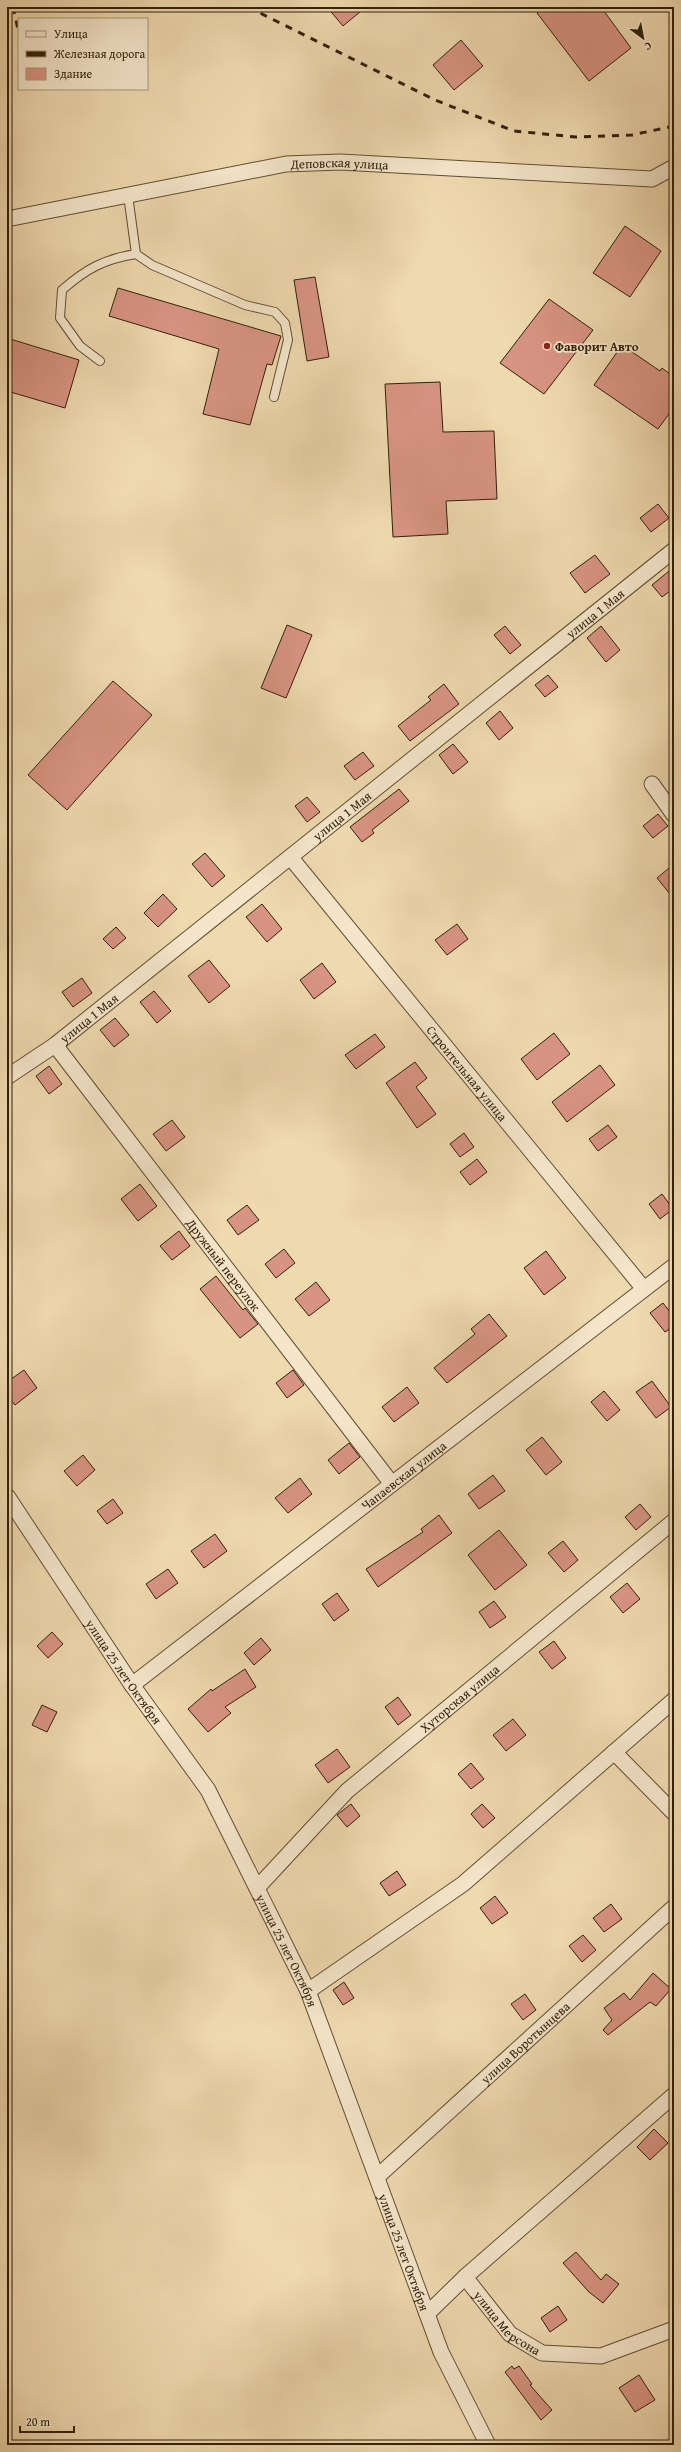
<svg xmlns="http://www.w3.org/2000/svg" width="681" height="2452" font-family="'Gentium Book Plus',serif">
	<style>
		.building { fill: #d89483; stroke: #31210a }
		.lines { fill: none; stroke-linecap: round; stroke-linejoin: round }
		.lane-casing { stroke: #604f33; stroke-width: 10 }
		.street-casing { stroke: #604f33; stroke-width: 17 }
		.lane { stroke: #f5e6cb; stroke-width: 8 }
		.street { stroke: #f5e6cb; stroke-width: 15 }
		.rail { stroke: #31210a; stroke-width: 3; stroke-dasharray: 7 7; stroke-linecap: butt }
		.poi-dot { fill: #8f2418; stroke: #f5e6cb; stroke-width: 1.5 }
		.labels { text-anchor: middle; dominant-baseline: central; stroke-width: 3.5; stroke-linejoin: round; paint-order: stroke }
		.street-label { font-size: 13px; fill: #31210a; stroke: #f5e6cb }
		.poi-label { font-size: 13px; font-weight: bold; fill: #31210a; stroke: #f5e6cb; text-anchor: start }
	</style>
	<rect width="100%" height="100%" fill="#efd9af"/>
	<filter id="stains"><feTurbulence type="fractalNoise" baseFrequency=".005" numOctaves="4"/><feColorMatrix values="0 0 0 0 .2 0 0 0 0 .09 0 0 0 0 .02 0 0 0 .5 -.17"/></filter>
	<radialGradient id="worn" r=".72"><stop offset=".6" stop-color="#630" stop-opacity="0"/><stop offset="1" stop-color="#630" stop-opacity=".3"/></radialGradient>
	<path class="building" d="M327,7H366L343,26Z
		M545,7H601L631,48L589,81L537,13Z
		M461,40L483,66L454,90L433,65Z
		M625,226L661,251L630,297L593,273Z
		M315,277L329,357L307,361L294,280Z
		M118,288L281,336L272,365L267,364L250,425L203,414L219,349L109,316Z
		M549,299L593,330L544,394L500,363Z
		M7,338L79,360L65,408L7,391Z
		M622,345L660,371L662,368L674,377V407L658,429L594,385Z
		M440,382L443,432L494,431L497,499L446,501L448,534L393,537L385,384Z
		M658,504L669,518L651,532L640,518Z
		M595,555L610,574L585,593L570,573Z
		M674,567V588L662,597L652,585Z
		M287,625L312,635L286,698L261,688Z
		M505,626L521,645L510,654L494,635Z
		M601,626L620,650L606,662L587,638Z
		M548,675L558,687L545,697L535,685Z
		M113,681L152,715L67,810L28,775Z
		M444,684L459,704L410,741L398,726L431,700L428,697Z
		M500,711L513,728L499,740L486,723Z
		M453,744L468,762L453,774L439,755Z
		M363,752L374,766L355,780L344,766Z
		M399,789L409,801L372,830L374,833L362,842L350,827Z
		M307,797L320,812L307,822L295,806Z
		M658,814L668,826L653,838L643,826Z
		M205,853L225,876L212,887L192,864Z
		M674,864V899L657,878Z
		M163,894L177,909L158,927L144,913Z
		M262,904L282,929L267,942L246,917Z
		M457,924L468,939L447,955L435,940Z
		M116,927L126,938L113,949L103,939Z
		M209,960L230,986L209,1003L188,976Z
		M322,963L336,982L314,999L300,980Z
		M82,978L92,993L73,1007L62,992Z
		M154,991L171,1011L157,1023L140,1002Z
		M115,1018L129,1035L114,1047L100,1030Z
		M554,1033L570,1054L537,1080L521,1059Z
		M375,1034L385,1047L356,1069L345,1055Z
		M415,1062L427,1078L416,1087L436,1114L417,1128L386,1083Z
		M600,1065L615,1085L567,1122L552,1102Z
		M49,1066L62,1084L49,1094L36,1076Z
		M172,1120L185,1137L166,1151L153,1134Z
		M608,1125L617,1137L598,1151L589,1139Z
		M464,1133L474,1147L460,1157L450,1144Z
		M477,1159L487,1172L470,1185L460,1172Z
		M140,1184L157,1206L138,1221L121,1199Z
		M662,1194L673,1209L660,1219L649,1204Z
		M247,1205L259,1220L238,1235L227,1220Z
		M179,1231L190,1246L172,1260L160,1246Z
		M284,1249L295,1263L276,1278L265,1264Z
		M546,1251L566,1278L544,1295L524,1268Z
		M216,1276L243,1310L245,1308L258,1324L240,1338L200,1289Z
		M316,1282L330,1300L309,1316L295,1299Z
		M663,1303L674,1317V1326L665,1332L650,1313Z
		M489,1314L507,1336L447,1383L434,1368L475,1334L471,1329Z
		M24,1370L37,1388L15,1405L7,1395V1382Z
		M293,1370L304,1385L287,1398L276,1383Z
		M652,1381L671,1407L656,1418L636,1392Z
		M407,1387L419,1403L394,1422L382,1407Z
		M604,1391L620,1410L607,1421L591,1402Z
		M542,1437L562,1462L546,1475L526,1450Z
		M349,1443L360,1457L339,1474L328,1460Z
		M83,1455L95,1470L77,1486L64,1471Z
		M493,1475L505,1491L479,1509L468,1494Z
		M300,1478L312,1494L288,1513L275,1498Z
		M113,1499L123,1513L107,1524L97,1511Z
		M640,1504L651,1517L636,1530L625,1517Z
		M439,1515L452,1533L378,1587L366,1569L423,1532L421,1529Z
		M499,1530L527,1565L495,1590L468,1555Z
		M215,1534L227,1551L204,1568L191,1551Z
		M563,1541L578,1560L564,1572L548,1553Z
		M168,1569L178,1583L156,1599L146,1584Z
		M627,1583L640,1599L623,1613L610,1597Z
		M337,1593L349,1610L334,1621L322,1604Z
		M494,1601L506,1617L490,1628L479,1612Z
		M52,1632L63,1644L48,1658L37,1646Z
		M261,1638L271,1650L254,1665L244,1653Z
		M554,1641L566,1658L552,1669L539,1652Z
		M245,1669L256,1687L225,1707L231,1713L208,1732L188,1709L211,1689L212,1691Z
		M398,1697L411,1715L398,1725L385,1707Z
		M42,1705L57,1712L47,1732L32,1725Z
		M513,1719L526,1735L506,1751L493,1735Z
		M337,1749L350,1767L328,1783L315,1765Z
		M471,1763L484,1779L471,1789L458,1774Z
		M351,1804L360,1816L347,1827L337,1815Z
		M482,1804L495,1818L483,1828L471,1814Z
		M397,1871L406,1885L389,1896L380,1883Z
		M495,1896L508,1913L492,1924L480,1908Z
		M611,1904L622,1919L604,1932L593,1918Z
		M583,1935L596,1950L582,1962L569,1946Z
		M653,1973L671,1989L656,2006L650,2002L608,2035L603,2030L612,2020L604,2008L624,1993L630,2000Z
		M344,1982L354,1998L343,2005L333,1990Z
		M525,1994L536,2010L523,2020L511,2004Z
		M654,2129L668,2143L650,2160L637,2147Z
		M576,2252L601,2280L606,2274L619,2284L603,2303L589,2292L563,2263Z
		M558,2306L567,2320L550,2332L541,2318Z
		M512,2366L514,2369L519,2366L532,2384L530,2385L552,2410L541,2420L505,2372Z
		M639,2375L655,2400L635,2412L619,2388Z"/>
	<g class="lines">
		<g class="lane-casing">
			<path id="lane" d="M128,195L136,254L152,265L245,305L275,312L285,323L288,340L274,397
				M100,361L80,346L60,318L62,290C86,269 104,259 136,254"/>
		</g>
		<g class="street-casing">
			<g id="street">
				<path id="s1" d="M7,219L286,164L340,162L652,179L674,167"/>
				<path d="M652,784L674,815"/>
				<path id="s2" d="M291,858L644,1289"/>
				<path id="s3" d="M55,1045L392,1484"/>
				<path id="s4" d="M7,1077L55,1045L674,550"/>
				<path id="s5" d="M7,1496L132,1685L208,1790L308,1991L441,2352L488,2445"/>
				<path id="s6" d="M132,1685L674,1266"/>
				<path d="M614,1752L674,1813"/>
				<path id="s7" d="M257,1888L347,1791L674,1521"/>
				<path d="M308,1991L463,1884L674,1700"/>
				<path id="s8" d="M377,2177L674,1907"/>
				<path id="s9" d="M465,2277L510,2334L542,2353L601,2356L674,2329"/>
				<path d="M427,2314L465,2277L674,2095"/>
			</g>
		</g>
		<use href="#lane" class="lane"/>
		<use href="#street" class="street"/>
		<path class="rail" d="M13,7L19,34
			M248,7L435,100L514,131L576,137L632,135L674,126"/>
	</g>
	<circle class="poi-dot" cx="547" cy="346" r="4"/>
	<g class="labels">
		<g class="street-label">
			<text stroke="none"><textPath href="#s1" startOffset="338">Деповская улица</textPath></text>
			<text stroke="none"><textPath href="#s4" startOffset="749">улица 1 Мая</textPath></text>
			<text stroke="none"><textPath href="#s4" startOffset="425">улица 1 Мая</textPath></text>
			<text stroke="none"><textPath href="#s4" startOffset="101">улица 1 Мая</textPath></text>
			<text stroke="none"><textPath href="#s2" startOffset="278">Строительная улица</textPath></text>
			<text stroke="none"><textPath href="#s3" startOffset="277">Дружный переулок</textPath></text>
			<text stroke="none"><textPath href="#s6" startOffset="343">Чапаевская улица</textPath></text>
			<text stroke="none"><textPath href="#s5" startOffset="211">улица 25 лет Октября</textPath></text>
			<text stroke="none"><textPath href="#s7" startOffset="278">Хуторская улица</textPath></text>
			<text stroke="none"><textPath href="#s5" startOffset="535">улица 25 лет Октября</textPath></text>
			<text stroke="none"><textPath href="#s8" startOffset="200">улица Воротынцева</textPath></text>
			<text stroke="none"><textPath href="#s5" startOffset="859">улица 25 лет Октября</textPath></text>
			<text stroke="none"><textPath href="#s9" startOffset="63">улица Мерсона</textPath></text>
		</g>
		<g class="poi-label">
			<text x="555" y="346">Фаворит Авто</text>
		</g>
	</g>
	<rect width="681" height="2452" fill="none" stroke="#efd9af" stroke-width="24"/>
	<rect x="8" y="8" width="665" height="2436" fill="none" stroke="#31210a" stroke-width="2"/>
	<rect x="12" y="12" width="657" height="2428" fill="none" stroke="#31210a"/>
	<rect x="18" y="18" width="130" height="72" fill="#f5e6cb" stroke="#a7977e"/>
	<rect x="26" y="31" width="20" height="6" fill="#f5e6cb" stroke="#a7977e"/>
	<text x="54" y="38" font-size="12" fill="#31210a">Улица</text>
	<rect x="26" y="51" width="20" height="6" fill="#31210a" stroke="#a7977e"/>
	<text x="54" y="58" font-size="12" fill="#31210a">Железная дорога</text>
	<rect x="26" y="68" width="20" height="12" fill="#d89483" stroke="#a7977e"/>
	<text x="54" y="78" font-size="12" fill="#31210a">Здание</text>
	<g transform="translate(643 38) rotate(148)" stroke="#f5e6cb" stroke-width="3" paint-order="stroke">
	<path d="M0-3L7 15L0 10L-7 15Z" fill="#31210a"/>
	<text y="-6" font-size="11" font-weight="bold" text-anchor="middle" fill="#31210a">С</text>
	</g>
	<path d="M20 2426v6h54v-6" fill="none" stroke="#31210a" stroke-width="2"/>
	<text x="26" y="2426" font-size="12" fill="#31210a" stroke="#f5e6cb" stroke-width="3" paint-order="stroke">20 m</text>
	<rect width="100%" height="100%" filter="url(#stains)"/>
	<rect width="100%" height="100%" fill="url(#worn)"/>
</svg>
